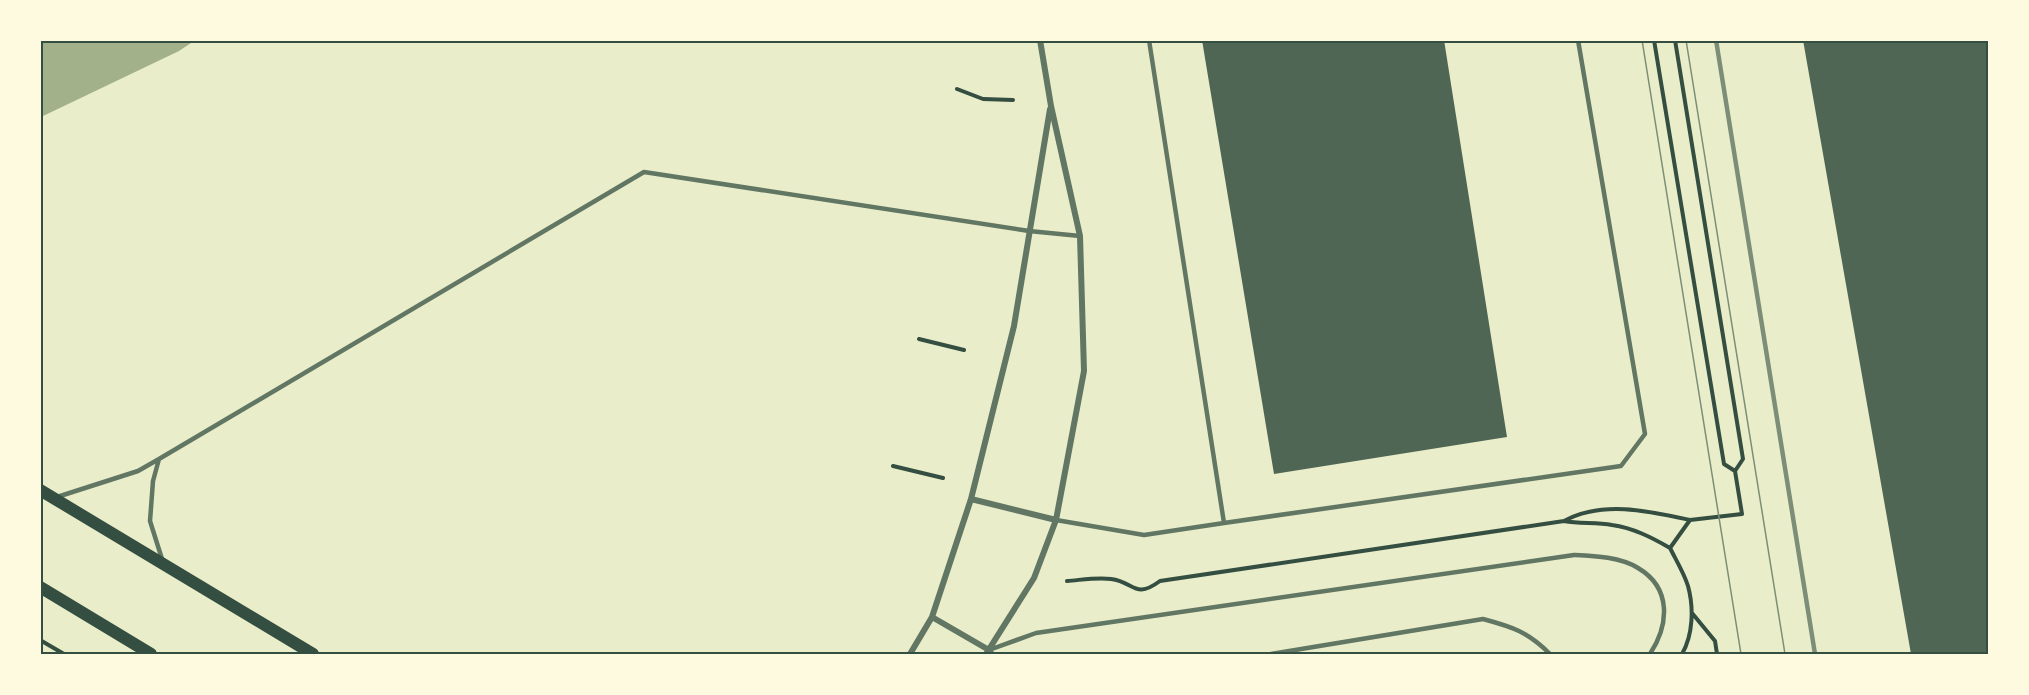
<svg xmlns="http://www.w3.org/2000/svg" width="2029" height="695" font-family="'PT Sans',sans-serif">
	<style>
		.water { fill: #a3b18a }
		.building { fill: #4f6655 }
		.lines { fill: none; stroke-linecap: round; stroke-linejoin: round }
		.path { stroke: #344e41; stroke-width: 4 }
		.service { stroke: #617663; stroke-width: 4.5 }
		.minor { stroke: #617663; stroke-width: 6 }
		.secondary { stroke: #344e41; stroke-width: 12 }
		.tram { stroke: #7c8e77; stroke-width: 1.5 }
		.rail { stroke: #7c8e77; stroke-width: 4.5 }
		.neatline { fill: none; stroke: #344e41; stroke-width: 2 }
	</style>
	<rect width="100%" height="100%" fill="#e9edc9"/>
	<path class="water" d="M40,41L41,40L194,41L179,51L41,117Z"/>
	<path class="building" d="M1202,40H1444L1507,437L1274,474Z
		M1803,40H1988V654H1911Z"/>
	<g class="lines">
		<path class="path" d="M1654,40L1724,464L1735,471
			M1675,40L1743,459L1735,471L1742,514L1690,520L1670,548C1676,560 1684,573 1688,586C1694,608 1693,635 1682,654
			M957,89L983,99L1013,100
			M919,339L964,350
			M893,466L943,478
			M1564,521C1602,500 1649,511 1690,520
			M1067,581C1081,580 1097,577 1111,579C1135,582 1134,600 1160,581L1564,521C1580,524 1596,522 1612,525C1633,528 1651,537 1670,548
			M1692,613L1715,641L1717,654
			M40,640L64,654"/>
		<path class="service" d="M159,459L644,172L1029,231L1080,236
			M57,497L138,471L159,459L153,481L150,521L162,559
			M1056,520L1144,535L1224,523L1149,40
			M1224,523L1621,466L1645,434L1578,40
			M993,654L989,650L1036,633L1574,555C1595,556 1620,557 1638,568C1672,588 1669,625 1650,654
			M1271,654L1483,619C1513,627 1528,632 1550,654"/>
		<path class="minor" d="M971,499L1056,520
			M932,617L989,650
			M910,654L932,617L971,499L1014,326L1050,109
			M986,654L1034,578L1056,520L1084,371L1080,236L1051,106L1040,40"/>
		<path class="secondary" d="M40,490L313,654
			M40,587L151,654"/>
		<path class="tram" d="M1642,40L1741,654
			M1686,40L1785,654"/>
		<path class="rail" d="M1716,40L1815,654"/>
	</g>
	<rect width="2029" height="695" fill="none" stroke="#fefae0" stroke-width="84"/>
	<rect x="42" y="42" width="1945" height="611" class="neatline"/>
</svg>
